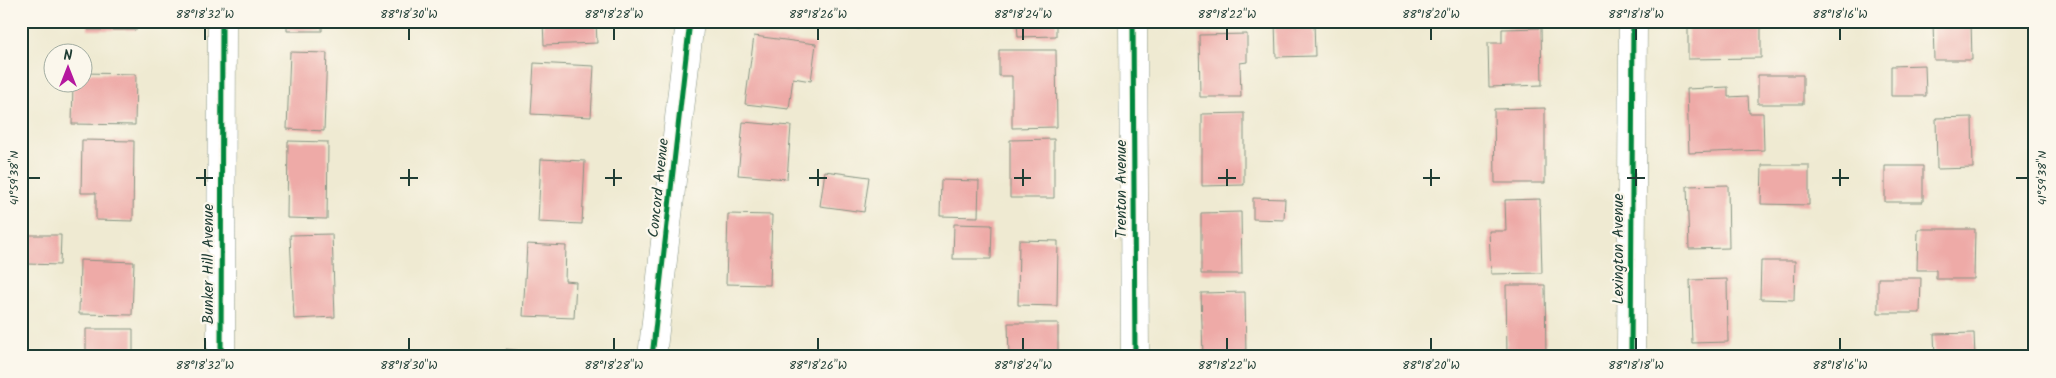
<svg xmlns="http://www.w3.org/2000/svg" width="2056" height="378" font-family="Kalam,sans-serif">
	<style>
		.building { fill: #eeaaa7 }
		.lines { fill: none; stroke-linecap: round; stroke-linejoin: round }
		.minor-casing { stroke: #879483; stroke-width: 29 }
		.tertiary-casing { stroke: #879483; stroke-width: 29 }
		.minor { stroke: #fff; stroke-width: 28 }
		.tertiary { stroke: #fff; stroke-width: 28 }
		.cycleway-casing { stroke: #fbf7ec; stroke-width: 8 }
		.cycleway { stroke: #00873e; stroke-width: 5 }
		.ticks { fill: none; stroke: #1f3d34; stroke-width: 2 }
		.labels { text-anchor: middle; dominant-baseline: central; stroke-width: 4.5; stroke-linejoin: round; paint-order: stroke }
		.street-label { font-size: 15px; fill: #1f3d34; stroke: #fbf7ec }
		.neatline { fill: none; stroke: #1f3d34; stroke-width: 2 }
		.ticks-label { font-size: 12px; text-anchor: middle; fill: #1f3d34 }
	</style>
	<rect width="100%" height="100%" fill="#fbf7ec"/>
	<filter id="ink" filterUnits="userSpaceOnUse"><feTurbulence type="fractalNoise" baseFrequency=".02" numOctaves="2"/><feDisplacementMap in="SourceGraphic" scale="10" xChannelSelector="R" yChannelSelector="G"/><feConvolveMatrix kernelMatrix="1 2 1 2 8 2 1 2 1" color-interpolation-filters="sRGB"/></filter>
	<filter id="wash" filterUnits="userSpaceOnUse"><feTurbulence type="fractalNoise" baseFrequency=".0096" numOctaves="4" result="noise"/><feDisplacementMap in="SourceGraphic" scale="20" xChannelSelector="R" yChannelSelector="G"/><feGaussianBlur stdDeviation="1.12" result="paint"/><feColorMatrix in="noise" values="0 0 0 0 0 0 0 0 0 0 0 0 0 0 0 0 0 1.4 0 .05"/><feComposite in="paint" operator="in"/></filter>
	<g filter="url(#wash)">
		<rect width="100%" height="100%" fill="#efead2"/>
		<g id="blocks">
			<path class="building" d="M88,21H136V30H88Z
				M287,21H322V31H287Z
				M543,21H596L597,43L544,45Z
				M826,21H861L860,29L825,25Z
				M1017,21H1056V36L1018,37Z
				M1275,21H1314L1315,56L1276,57Z
				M1688,21L1761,23V58L1688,59Z
				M1933,21H1971L1972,60H1934Z
				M1541,28L1542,85L1489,87L1488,43H1502V29Z
				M1247,34V62L1240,63L1241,97H1200L1199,35Z
				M754,36L816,44L811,81L793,78L789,109L745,104Z
				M999,50H1056L1057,127L1012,128V76H999Z
				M290,52L327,53L324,131L287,129Z
				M534,63L594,66L591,117L531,114Z
				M1925,65L1926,96H1891V66Z
				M82,73L136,74L135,125L72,124L73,82H82Z
				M1758,75H1803V104H1758Z
				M1728,87V97L1748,96L1749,113H1763L1764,150L1689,153L1687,89Z
				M1545,108V183H1495L1494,109Z
				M1244,113V185L1202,186V114Z
				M1972,117L1973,168L1937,169L1936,118Z
				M743,122L791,126L787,179L738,175Z
				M1054,139V198H1010V140Z
				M82,140L134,141L133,221L96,220V193H81Z
				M288,141L328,142L327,219L287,218Z
				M541,159L585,161L582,224L538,222Z
				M1762,165H1809V205L1761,204Z
				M1885,166H1923V202H1885Z
				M825,171L869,177L864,212L820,206Z
				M941,180L979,181L978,217L940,216Z
				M1728,185L1729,248L1689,249L1687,186Z
				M1253,198L1285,199L1284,220L1253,219Z
				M1540,199L1542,273L1491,274L1489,231H1506L1505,200Z
				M1241,212L1242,274H1201V213Z
				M728,214L772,215L770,285L726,284Z
				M954,224L992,225L991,259H953Z
				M1918,229H1975L1974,279H1936V270H1917Z
				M332,234L335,317L294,319L290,235Z
				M27,235H61L60,265L27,264Z
				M1019,240L1058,241L1057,306L1018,305Z
				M527,244L566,246L565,281L576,282L574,318L523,316Z
				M80,260L134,262L132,315L79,314Z
				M1761,261H1795L1794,300L1760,299Z
				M1878,278H1921L1920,313H1878Z
				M1727,279L1728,342L1692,343L1690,280Z
				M1506,285H1545L1546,357H1507Z
				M1245,292L1246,357H1203L1201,293Z
				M1008,323H1058V357H1009Z
				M86,329H133V357H86Z
				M1974,333L1975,357H1935L1934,334Z
				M506,349L564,356V357H505Z"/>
		</g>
	</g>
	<g filter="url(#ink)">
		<use href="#blocks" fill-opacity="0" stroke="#879483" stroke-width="1"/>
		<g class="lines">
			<g class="minor-casing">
				<path id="minor" d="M1133,21L1135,357
					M221,357L222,21
					M1631,357L1633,21"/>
			</g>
			<g class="tertiary-casing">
				<path id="tertiary" d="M652,357L690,21"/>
			</g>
			<use href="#minor" class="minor"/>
			<use href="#tertiary" class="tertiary"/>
			<g class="cycleway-casing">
				<path id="cycleway" d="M1133,21L1135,357
					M221,357L222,21
					M652,357L690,21
					M1631,357L1633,21"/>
			</g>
			<use href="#cycleway" class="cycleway"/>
		</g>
	</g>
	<path class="ticks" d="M205,28V40M409,28V40M614,28V40M818,28V40M1023,28V40M1227,28V40M1431,28V40M1636,28V40M1840,28V40M205,169V186M409,169V186M614,169V186M818,169V186M1023,169V186M1227,169V186M1431,169V186M1636,169V186M1840,169V186M28,178H40M196,178H213M400,178H418M605,178H622M809,178H827M1014,178H1031M1218,178H1236M1423,178H1440M1627,178H1645M1832,178H1849M2016,178H2028M205,338V350M409,338V350M614,338V350M818,338V350M1023,338V350M1227,338V350M1431,338V350M1636,338V350M1840,338V350"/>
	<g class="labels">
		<g class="street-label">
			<text transform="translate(659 188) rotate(-84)">Concord Avenue</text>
			<text transform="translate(1122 189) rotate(-90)">Trenton Avenue</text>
			<text transform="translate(1619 249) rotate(-90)">Lexington Avenue</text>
			<text transform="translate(209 264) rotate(-90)">Bunker Hill Avenue</text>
		</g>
	</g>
	<rect width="2056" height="378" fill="none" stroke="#fbf7ec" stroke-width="55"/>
	<g transform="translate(68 68)"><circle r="24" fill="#fbf7ec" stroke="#a3ada2"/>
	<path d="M0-4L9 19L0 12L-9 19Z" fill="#b5179e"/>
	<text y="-8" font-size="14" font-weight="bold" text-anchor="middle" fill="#1f3d34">N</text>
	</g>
	<rect x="28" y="28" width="2000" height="322" class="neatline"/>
	<g class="ticks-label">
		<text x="205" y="18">88°18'32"W</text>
		<text x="409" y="18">88°18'30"W</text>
		<text x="614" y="18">88°18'28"W</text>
		<text x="818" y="18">88°18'26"W</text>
		<text x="1023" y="18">88°18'24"W</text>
		<text x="1227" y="18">88°18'22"W</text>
		<text x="1431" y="18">88°18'20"W</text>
		<text x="1636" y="18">88°18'18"W</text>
		<text x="1840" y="18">88°18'16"W</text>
		<text transform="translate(14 178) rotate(-90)" y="4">41°59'38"N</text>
		<text transform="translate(2042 178) rotate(-90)" y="4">41°59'38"N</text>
		<text x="205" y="369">88°18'32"W</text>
		<text x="409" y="369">88°18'30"W</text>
		<text x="614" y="369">88°18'28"W</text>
		<text x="818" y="369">88°18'26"W</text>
		<text x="1023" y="369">88°18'24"W</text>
		<text x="1227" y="369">88°18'22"W</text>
		<text x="1431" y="369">88°18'20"W</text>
		<text x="1636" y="369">88°18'18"W</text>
		<text x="1840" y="369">88°18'16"W</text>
	</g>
</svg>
